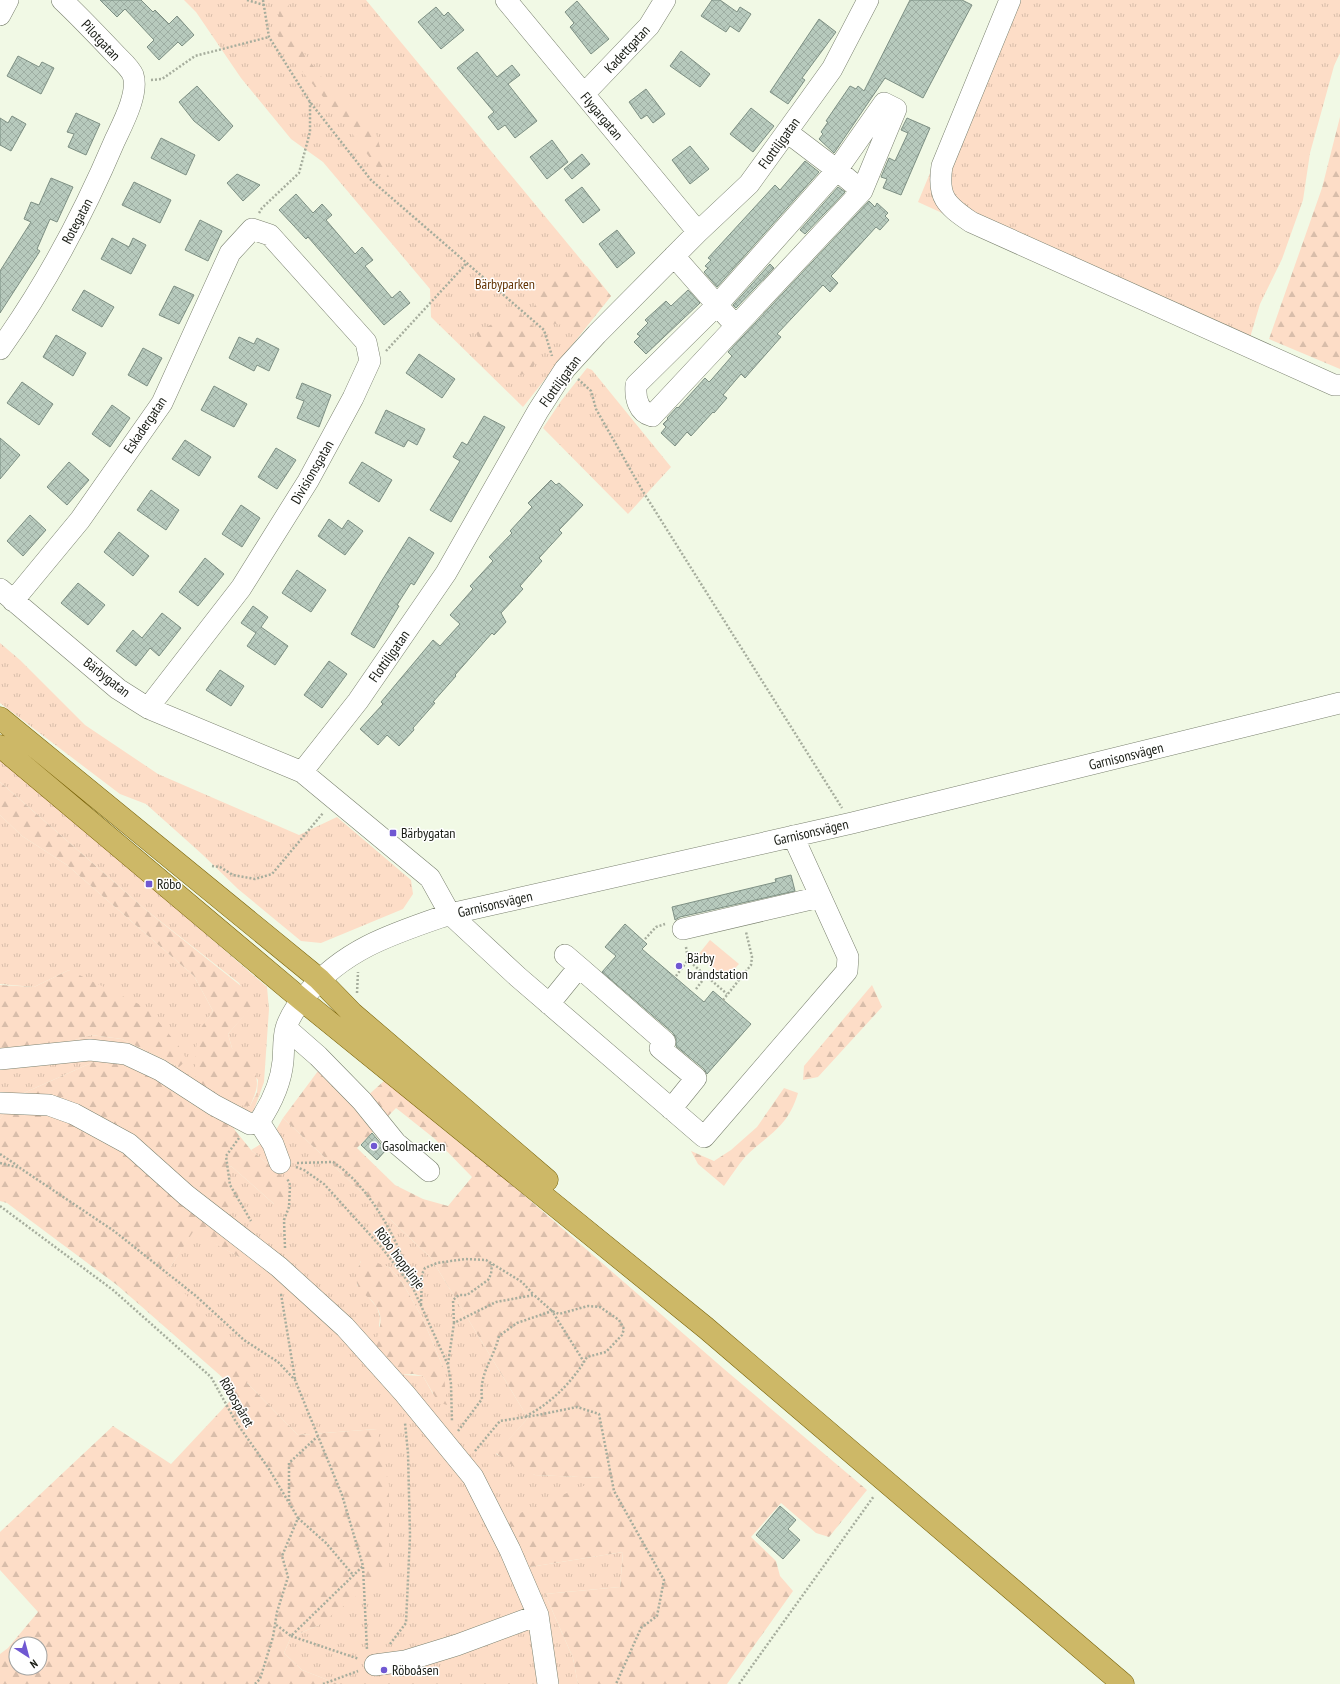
<svg xmlns="http://www.w3.org/2000/svg" width="1340" height="1684" font-family="'PT Sans Narrow',sans-serif">
	<style>
		.grass { fill: url(#grass-tufts); fill-rule: evenodd }
		.forest { fill: url(#forest-firs); fill-rule: evenodd }
		.garden { fill: #fdddc7 }
		.building { fill: url(#building-cross-hatch); stroke: #7d8f83 }
		.lines { fill: none; stroke-linecap: round; stroke-linejoin: round }
		.minor-casing { stroke: #7a816f; stroke-width: 22 }
		.major-casing { stroke: #786208; stroke-width: 23 }
		.path { stroke: #a6ad9d; stroke-width: 2.5; stroke-dasharray: 2 2; stroke-linecap: butt }
		.minor { stroke: #fff; stroke-width: 21 }
		.major { stroke: #cdb867; stroke-width: 22 }
		.poi-dot { fill: #7058d2; stroke: #fff; stroke-width: 1.5 }
		.labels { text-anchor: middle; dominant-baseline: central; stroke-width: 3; stroke-linejoin: round; paint-order: stroke }
		.street-label { font-size: 14px; fill: #171a13; stroke: #fff }
		.park-label { font-size: 14px; fill: #633303; stroke: #fff }
		.poi-label { font-size: 14px; fill: #171a13; stroke: #fff; text-anchor: start }
	</style>
	<defs>
		<pattern id="grass-tufts" width="24" height="20" patternUnits="userSpaceOnUse"><rect width="24" height="20" fill="#fdddc7"/><path d="M3 7l-1-3M5 7V3M7 7l1-3M15 17l-1-3M17 17v-4M19 17l1-3" fill="none" stroke="#d8bdaa"/></pattern>
		<pattern id="forest-firs" width="22" height="20" patternUnits="userSpaceOnUse"><rect width="22" height="20" fill="#fdddc7"/><path d="M5 1l3.5 6h-7zM16 11l3.5 6h-7z" fill="#d8bdaa"/></pattern>
		<pattern id="building-cross-hatch" width="8" height="8" patternUnits="userSpaceOnUse"><rect width="8" height="8" fill="#b7cabd"/><path d="M0 0l8 8M0 8l8-8" fill="none" stroke="#9dada2"/></pattern>
	</defs>
	<rect width="100%" height="100%" fill="#f1f9e5"/>
	<path class="grass" d="M184,0H366L611,296L523,407L431,317L430,289L323,162L291,139L241,78L196,12Z
		M1002,0H1340V53L1334,66L1310,153L1303,200L1282,259L1260,304L1246,351L918,202Z
		M587,368L592,370L671,467L628,514L543,428L561,401Z
		M0,643L20,660L85,725L158,774L299,835L337,817L411,880L413,894L403,909L321,943L301,941L238,889L203,855L146,804L120,794L0,703Z
		M0,755L267,987L269,1009L264,1082L254,1110L234,1129L107,1056L17,1096L0,1119V1049L52,1047L91,1035L122,1039L179,1067L69,970L34,987L0,984V815L22,836L67,865L194,976L213,1011L200,1030L250,1106L257,1092L258,1080L232,1048L228,1034L252,1006L239,983L146,910L0,782Z
		M283,1118L431,1258L528,1418L496,1454L535,1475L603,1478L530,1567L623,1552L620,1587L545,1594L573,1658L578,1684H338L302,1670L284,1653L291,1637L319,1625L377,1429L298,1435L247,1383L166,1274L193,1231L243,1259L202,1202L229,1214L225,1171L231,1166L274,1204L279,1173L251,1150L272,1137ZM361,1261L389,1267L402,1282L423,1319L443,1367L433,1394L423,1376L404,1375L379,1326L380,1317L377,1307L357,1285L359,1266Z"/>
	<path class="forest" d="M277,0H288L292,37L323,79L375,130L389,178L381,173L343,121L296,64L278,35L279,14Z
		M1340,117V369L1269,339L1322,188Z
		M587,266L611,296L579,335L565,325L547,323L533,309L550,276Z
		M519,313L542,335V348L531,372L516,376L483,349L476,333L499,320Z
		M0,782L146,910L251,994L253,1006L228,1034L232,1048L248,1057C258,1080 261,1082 250,1106C227,1106 213,1094 195,1080V1053L200,1029L213,1011L194,976L67,865L22,836L0,815Z
		M69,970L147,1008L178,1045L187,1060L179,1067L122,1039L91,1035L52,1047L0,1049V985L34,987Z
		M872,985L882,1007L818,1077L803,1080L804,1066Z
		M107,1056L152,1072L234,1129L251,1150L279,1173L298,1200L274,1204L231,1166L226,1171L239,1195L229,1214L202,1202L250,1248L243,1259L193,1232L166,1274L254,1366L247,1383L298,1435L377,1429L389,1485V1571L319,1625L291,1637L284,1653L302,1670L338,1684H0V1654L8,1648L38,1612L0,1570V1532L113,1426L171,1464L231,1400L222,1377L117,1285L7,1203L0,1201V1119L17,1096ZM16,1644H40V1668H16Z
		M321,1067L354,1108L385,1080L440,1127L510,1183L724,1369L867,1490L829,1537L816,1533L781,1503L751,1537L776,1561L780,1576L793,1591L727,1684H578L573,1658L545,1594L620,1587L623,1552L530,1567L504,1520L602,1478L535,1475L514,1467L496,1453L528,1418L431,1258L283,1118ZM396,1108L435,1139L472,1177L448,1206L423,1199L395,1185L357,1148Z
		M784,1088L798,1093C788,1127 769,1134 746,1156C738,1165 731,1176 724,1186L698,1164L691,1151L714,1161L731,1150L757,1127Z
		M369,1260L389,1267L402,1282L423,1319L443,1367L447,1405L438,1402L423,1376L413,1374L395,1375L375,1346C377,1337 382,1324 380,1315C375,1292 345,1296 361,1261Z"/>
	<path class="garden" d="M710,940L739,964L726,978L698,955Z"/>
	<path class="building" d="M100,0H141L153,12L155,10L169,24L177,16L194,35L182,46L178,42L159,60L147,47L154,40L125,9L117,17Z
		M712,0H720L737,12L740,7L751,14L739,32L730,26L726,32L701,16Z
		M910,0H962L972,5L923,98L885,78L834,153L819,139L823,134L821,132L828,122L826,121L850,86L856,89L858,86L864,91Z
		M577,1L609,39L591,54L570,27L574,23L565,12Z
		M436,7L444,16L448,12L464,30L441,49L418,22Z
		M819,19L836,32L802,78L805,80L788,104L770,92Z
		M681,51L710,74L700,87L670,66Z
		M477,52L497,77L512,65L520,75L508,84L537,121L515,138L505,125L498,130L488,117L494,112L457,68Z
		M18,56L39,67L42,62L54,68L41,94L7,76Z
		M197,86L233,126L219,141L194,121L179,102Z
		M646,89L665,114L653,123L647,115L641,119L629,102Z
		M751,108L774,126L753,152L730,134Z
		M76,113L100,124L86,155L68,147L74,134L67,132Z
		M12,116L26,124L11,151L0,145V118L8,123Z
		M907,118L930,128L901,195L883,188L887,179L881,177L889,158L895,161L908,133L901,130Z
		M161,138L195,155L186,175L151,158Z
		M552,140L568,162L547,179L530,157Z
		M690,146L709,169L690,184L672,160Z
		M582,154L590,164L572,179L564,169Z
		M805,161L819,172L717,287L704,272L708,268L705,266L711,260L708,258L775,185L780,190Z
		M237,174L260,185L243,201L227,183Z
		M51,178L73,187L57,222L50,219L37,249L40,251L0,313V271L31,222L24,219L31,202L39,205Z
		M134,182L171,200L160,223L122,205Z
		M582,187L600,210L583,223L565,200Z
		M838,187L845,192L805,234L800,230Z
		M296,194L313,213L322,204L332,215L326,220L355,254L362,247L373,260L365,266L392,298L400,291L410,303L384,325L308,237L306,239L279,210Z
		M869,201L875,207L877,203L888,213L885,216L889,220L880,230L876,227L834,273L831,276L838,283L830,292L823,285L777,334L781,337L745,378L741,374L723,395L727,398L714,413L713,412L691,436L687,432L675,446L661,433L666,427L663,424L668,419L667,418L677,407L678,408L705,378L709,382L712,379L732,356L728,352Z
		M200,220L222,231L208,261L185,250Z
		M617,230L635,253L617,268L599,244Z
		M112,238L129,247L133,238L146,245L131,274L101,259Z
		M770,264L774,268L736,308L733,305Z
		M174,286L194,295L179,324L159,315Z
		M84,290L114,307L102,327L72,310Z
		M688,290L700,303L646,354L634,342L640,336L637,334L648,323L645,320L666,301L671,306Z
		M56,335L86,353L73,376L43,357Z
		M239,337L254,344L257,338L279,349L269,371L257,365L254,371L229,358Z
		M143,348L162,358L147,386L128,375Z
		M419,354L455,379L442,398L406,373Z
		M22,382L53,404L39,425L7,403Z
		M302,383L331,395L319,427L297,418L304,401L296,398Z
		M214,386L247,404L234,427L201,410Z
		M112,405L130,418L110,447L92,434Z
		M386,410L425,429L417,445L408,440L404,447L375,433Z
		M484,416L505,427L451,522L430,510L460,461L453,457L462,442L467,445Z
		M0,438L20,455L0,479Z
		M185,440L211,457L199,476L172,459Z
		M276,448L296,460L277,489L258,477Z
		M69,462L89,480L67,505L47,487Z
		M362,462L392,480L379,502L349,483Z
		M551,480L556,485L559,483L583,505L559,530L562,533L539,558L542,561L520,586L523,589L501,613L506,622L494,635L492,633L455,675L456,676L433,702L435,703L413,728L414,730L399,746L387,735L378,745L360,729L383,704L381,702L433,640L440,646L460,624L450,615L473,589L470,586L493,561L489,557L512,533L510,531L532,507L528,503Z
		M151,490L179,510L166,530L137,510Z
		M241,505L260,518L242,547L222,534Z
		M30,515L46,530L23,556L7,541Z
		M329,519L342,529L348,520L363,531L345,555L318,536Z
		M119,532L149,556L133,576L104,552Z
		M409,537L434,553L414,585L411,583L397,605L399,606L374,648L351,634L381,582Z
		M205,558L224,574L198,606L179,592Z
		M297,570L326,590L311,612L282,593Z
		M78,583L105,605L88,625L61,603Z
		M253,606L268,617L261,627L288,646L275,665L247,646L256,633L241,623Z
		M162,613L181,628L159,656L150,648L136,666L116,651L133,630L142,638Z
		M329,661L347,674L322,708L304,695Z
		M220,670L244,686L231,706L206,690Z
		M791,875L795,891L680,917L675,920L672,907L776,882L775,879Z
		M625,924L647,944L642,949L704,1002L713,991L751,1024L707,1074L704,1069L676,1046V1038L673,1033L602,972L616,956L605,947Z
		M372,1133L386,1150L377,1160L361,1145Z
		M780,1506L796,1520L788,1529L800,1540L783,1559L756,1535Z"/>
	<g class="lines">
		<g class="minor-casing">
			<path id="minor" d="M506,0L698,232
				M1010,0L942,166C937,197 946,205 971,222L1334,385H1340
				M0,15L8,0
				M584,94L649,26L665,0
				M674,256L717,305L837,170L862,191
				M736,326L717,305L636,385C635,398 638,412 652,416L862,191L896,109L884,103L837,170L787,132
				M0,349C46,285 84,213 115,140C123,123 139,93 133,75C130,68 122,61 117,56C99,37 81,18 62,0
				M0,589L118,689L148,708L302,772L430,878L450,914L518,977L704,1137L847,971L848,957L793,836
				M13,601L80,520L162,403L230,253L252,229L270,235L366,342L370,361L353,398L308,481L241,588L148,708
				M302,772L358,701L446,573L538,411L565,369L597,334L698,232L749,184L832,69L868,0
				M683,929L820,897
				M579,967L665,1042L660,1048L696,1078L671,1109
				M549,1004L579,967L565,955
				M286,1028L318,1056L362,1101L396,1143L429,1171
				M0,1059L90,1050L126,1054L160,1070L214,1105L250,1124L259,1122C271,1104 281,1083 283,1061C284,1050 283,1038 286,1028C290,1015 298,1004 307,994C345,948 395,933 450,914L852,823L1340,703
				M0,1103L49,1105L74,1114L129,1144L186,1195L279,1267L345,1327L405,1394L473,1477L510,1550L538,1615L548,1684
				M259,1122L273,1144L280,1163
				M375,1665L405,1661L457,1645L538,1615"/>
		</g>
		<g class="major-casing">
			<path id="major" d="M0,718L319,979L352,1013L547,1180
				M0,746L302,1000L706,1328L1123,1684"/>
		</g>
		<path class="path" d="M247,0L264,5
			M263,0L269,37L310,102L371,180L544,330L552,356
			M151,80L162,79L195,56L269,37
			M259,213L262,208L299,173L310,132V102
			M386,351L467,263
			M578,379L591,391L596,409L642,490L842,808
			M212,866L220,867L233,875L255,879L272,874L323,813
			M645,939L656,927L665,924
			M686,947L688,960L727,994
			M676,976L688,960
			M696,989L706,976
			M357,993L358,972
			M723,1000L751,965L752,957L746,932
			M239,1138L226,1156L230,1185L251,1221
			M0,1154L18,1166
			M0,1163L20,1168L114,1231L196,1296L244,1340L278,1362L295,1380L342,1495L363,1566L291,1636L275,1624
			M297,1163L333,1162C370,1186 401,1244 412,1286
			M296,1167L304,1170L324,1184L382,1248L413,1288L448,1365L451,1384L452,1422
			M0,1206L113,1290L211,1377L236,1422L269,1469L298,1518L282,1556L288,1577L277,1612L273,1637L260,1679L255,1684
			M285,1248L284,1220L289,1207L290,1185L287,1178
			M281,1294L295,1379
			M421,1305L422,1274L425,1268L437,1263L465,1259L486,1260L522,1282L533,1294
			M454,1323L453,1300L459,1295H467L488,1280L491,1274L492,1264
			M448,1364L454,1323L496,1302L534,1295L552,1311L559,1314L588,1306L600,1307L619,1320L624,1329L622,1335L606,1352L587,1357L584,1362
			M458,1431L482,1399C479,1372 493,1361 499,1336L517,1323L552,1311L584,1362C570,1384 550,1404 526,1416
			M475,1451L500,1421L538,1415L577,1407L599,1414L614,1491L664,1580L657,1616L641,1628L616,1684
			M289,1501V1463L318,1436
			M298,1518L326,1543L354,1576
			M363,1567L367,1650
			M291,1636L359,1659
			M390,1644L406,1623L410,1536L408,1453L405,1423
			M323,1684L358,1671
			M739,1684L874,1496"/>
		<use href="#minor" class="minor"/>
		<use href="#major" class="major"/>
	</g>
	<g class="poi-dot">
		<rect x="389" y="829" width="8" height="8" rx="2"/>
		<rect x="145" y="880" width="8" height="8" rx="2"/>
		<circle cx="679" cy="966" r="4"/>
		<circle cx="374" cy="1146" r="4"/>
		<circle cx="384" cy="1670" r="4"/>
	</g>
	<g class="labels">
		<g class="street-label">
			<text transform="translate(101 40) rotate(47)">Pilotgatan</text>
			<text transform="translate(627 49) rotate(-47)">Kadettgatan</text>
			<text transform="translate(602 116) rotate(50)">Flygargatan</text>
			<text transform="translate(779 143) rotate(-54)">Flottiljgatan</text>
			<text transform="translate(77 221) rotate(-62)">Rotegatan</text>
			<text transform="translate(560 381) rotate(-54)">Flottiljgatan</text>
			<text transform="translate(145 425) rotate(-56)">Eskadergatan</text>
			<text transform="translate(312 472) rotate(-60)">Divisionsgatan</text>
			<text transform="translate(389 656) rotate(-55)">Flottiljgatan</text>
			<text transform="translate(107 677) rotate(38)">Bärbygatan</text>
			<text transform="translate(1126 756) rotate(-14)">Garnisonsvägen</text>
			<text transform="translate(811 832) rotate(-13)">Garnisonsvägen</text>
			<text transform="translate(495 904) rotate(-13)">Garnisonsvägen</text>
			<text transform="translate(400 1258) rotate(53)">Röbo hopplinje</text>
			<text transform="translate(237 1402) rotate(60)">Röbospåret</text>
		</g>
		<g class="park-label">
			<text x="505" y="284">Bärbyparken</text>
		</g>
		<g class="poi-label">
			<text x="401" y="833">Bärbygatan</text>
			<text x="157" y="884">Röbo</text>
			<text x="687" y="958">Bärby<tspan x="687" dy="16">brandstation</tspan></text>
			<text x="382" y="1146">Gasolmacken</text>
			<text x="392" y="1670">Röboåsen</text>
		</g>
	</g>
	<g transform="translate(28 1656) rotate(144)"><circle r="19" fill="#ffffff" stroke="#a2a3a1"/>
	<path d="M0-3L7 15L0 10L-7 15Z" fill="#7058d2"/>
	<text y="-6" font-size="11" font-weight="bold" text-anchor="middle" fill="#171a13">N</text>
	</g>
</svg>
